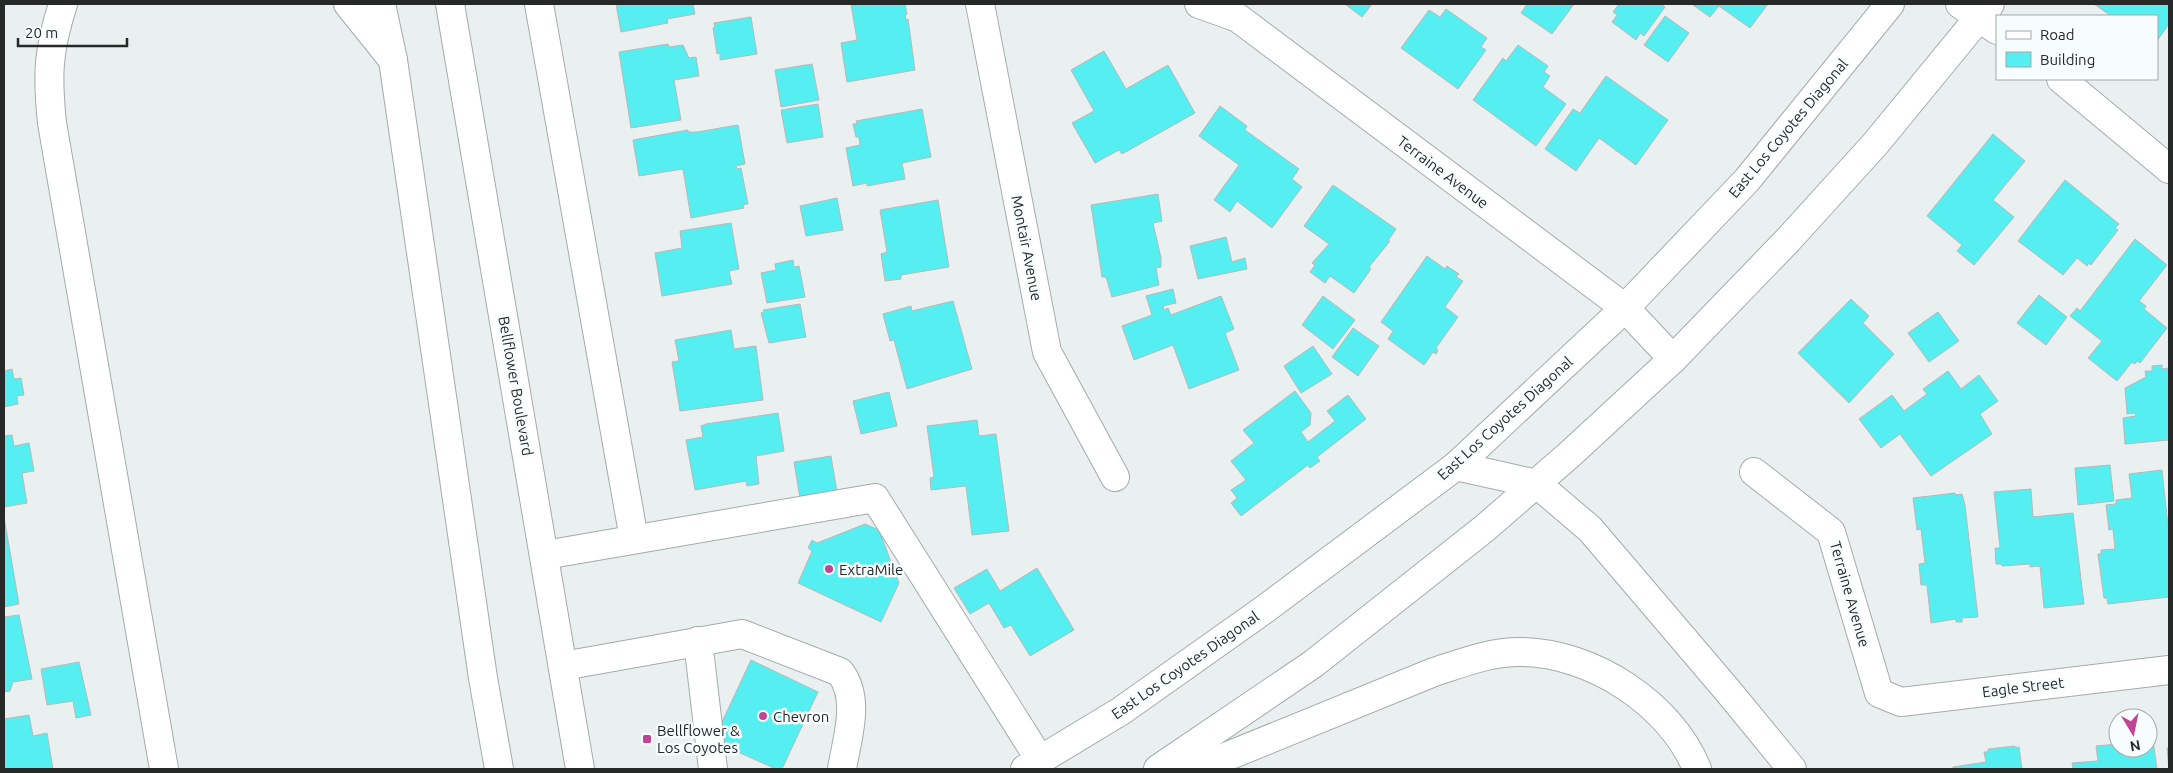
<svg xmlns="http://www.w3.org/2000/svg" width="2173" height="773" font-family="Ubuntu,sans-serif">
	<style>
		.building { fill: #56eff1; stroke: #b5baba }
		.lines { fill: none; stroke-linecap: round; stroke-linejoin: round }
		.minor-casing { stroke: #a5aaaa; stroke-width: 30 }
		.major-casing { stroke: #a5aaaa; stroke-width: 30 }
		.highway-casing { stroke: #a5aaaa; stroke-width: 30 }
		.minor { stroke: #fff; stroke-width: 28 }
		.major { stroke: #fff; stroke-width: 28 }
		.highway { stroke: #fff; stroke-width: 28 }
		.poi-dot { fill: #c04596; stroke: #f7fcfc; stroke-width: 2 }
		.labels { text-anchor: middle; dominant-baseline: central; stroke-width: 5; stroke-linejoin: round; paint-order: stroke }
		.street-label { font-size: 15px; fill: #272929; stroke: #f7fcfc }
		.poi-label { font-size: 15px; fill: #272929; stroke: #f7fcfc; text-anchor: start }
	</style>
	<rect width="100%" height="100%" fill="#eaefef"/>
	<path class="building" d="M616,4H693L695,14L667,19L668,23L621,32Z
		M851,4H905L907,14L905,15L906,20L908,19L915,70L847,82L841,43L857,40Z
		M1345,4H1372L1362,17Z
		M1527,4H1574L1552,34L1521,13Z
		M1619,4H1661L1665,7L1644,36L1640,33L1636,40L1612,22L1617,15L1613,12Z
		M1768,4L1750,28L1719,6L1710,17L1693,5Z
		M2094,4H2169V24L2157,41V16H2111Z
		M1446,9L1487,38L1481,47L1486,50L1458,89L1401,48L1429,10L1440,17Z
		M1665,16L1689,33L1668,62L1644,45Z
		M751,17L757,54L720,60V53L717,54L713,28L715,27L714,23Z
		M668,44L669,47L683,45L689,58L696,57L699,76L674,80L681,120L631,128L619,52Z
		M1518,45L1548,66L1544,72L1550,76L1543,87L1566,104L1536,146L1473,100L1503,58L1506,61Z
		M1104,51L1126,89L1168,65L1195,113L1122,154L1119,150L1095,163L1072,123L1094,111L1071,70Z
		M812,64L819,100L781,107L775,70Z
		M1606,76L1668,120L1636,165L1599,138L1576,171L1545,149L1573,109L1580,113Z
		M818,104L823,137L787,143L781,110Z
		M1220,106L1247,126L1245,130L1299,169L1292,179L1302,187L1272,228L1237,201L1230,212L1214,200L1239,165L1199,136Z
		M922,109L931,157L902,163L905,179L867,186V183L853,186L846,148L860,145L859,137H856L853,124H857L856,121Z
		M738,125L745,164L736,166L737,169L741,168L748,204L743,205L744,208L691,218L683,169L639,176L633,140L688,130V132H697Z
		M1993,134L2025,161L1993,200L2014,217L1974,265L1957,251L1962,245L1927,216Z
		M2065,180L2119,224L2115,228L2118,230L2091,265L2089,263L2087,266L2077,258L2063,275L2018,241Z
		M1333,185L1396,229L1388,241H1390L1369,267L1371,269L1354,293L1330,276L1325,283L1310,272L1315,265L1312,263L1329,244L1304,226Z
		M1158,194L1162,221L1153,223L1161,258V267L1156,268L1159,285L1112,297L1106,277H1102L1091,205Z
		M837,198L843,230L806,236L800,206Z
		M938,200L949,267L901,275V279L885,281L881,254L887,252L880,210Z
		M731,223L739,269L729,271L732,284L662,296L655,253L682,248L680,231Z
		M1226,237L1232,262L1245,258L1247,269L1198,279L1190,246Z
		M2135,239L2167,265L2139,301L2146,306L2144,309L2167,328L2140,363L2137,361L2135,364L2132,362L2117,381L2088,358L2102,341L2070,316L2077,308L2080,311Z
		M1427,256L1445,269L1447,266L1459,274L1456,277L1463,281L1445,307L1458,317L1436,348L1438,350L1436,354L1433,352L1424,365L1388,339L1393,331L1381,322Z
		M793,260L794,267L799,266L805,297L767,303L761,273L776,270L775,264Z
		M1173,289L1176,303L1163,306L1164,310L1168,308L1171,315L1221,296L1234,329L1225,333L1239,370L1189,389L1173,345L1134,360L1122,326L1152,315L1146,296Z
		M2039,295L2067,317L2046,345L2017,323Z
		M1323,296L1355,320L1333,349L1302,325Z
		M1851,299L1869,316L1863,323L1894,354L1849,403L1798,353Z
		M953,301L972,369L907,389L894,340L890,341L883,314L911,306L912,311Z
		M800,304L806,337L769,343L761,313L764,312L763,310Z
		M1938,312L1959,341L1929,362L1908,333Z
		M1353,328L1379,346L1358,376L1332,357Z
		M731,330L734,349L756,346L763,400L680,411L672,362L679,361L675,340Z
		M1313,346L1332,374L1301,393L1284,366Z
		M2162,365V369L2169,368V440L2125,444L2123,418L2136,416L2135,413L2127,414L2125,388L2146,377L2145,371H2152V366Z
		M12,369L14,379L21,378L24,395L17,396L18,404L4,407V371Z
		M1948,371L1961,389L1979,375L1998,401L1980,414L1992,434L1931,476L1900,434L1881,448L1859,419L1892,395L1904,411L1927,394L1923,389Z
		M1295,391L1311,413L1310,425L1301,432L1308,442L1335,421L1327,411L1348,395L1366,419L1317,457L1320,461L1310,468L1308,465L1241,516L1231,503L1237,498L1231,490L1246,480L1231,461L1254,443L1243,430Z
		M889,392L897,426L861,434L853,401Z
		M778,413L784,451L756,456L759,484L747,486L746,481L695,490L686,440L703,437L701,426L706,424Z
		M977,420L979,436L996,434L1009,531L972,535L966,486L931,490L930,478L934,477L927,426Z
		M12,435L14,446L29,443L34,471L22,473L27,503L4,507V436Z
		M831,456L837,492L800,498L794,462Z
		M2110,465L2114,501L2078,505L2075,468Z
		M2162,470L2169,535V597L2108,604L2107,598H2104L2098,554H2101V550L2115,549L2113,529L2109,530L2106,505L2116,504V500L2132,498L2129,474Z
		M2031,489L2033,517L2073,513L2084,604L2044,608L2040,566L2030,567V564L2002,566L2001,564H1996L1995,548H2000L1994,492Z
		M1955,493V495L1962,494L1965,505L1978,617L1962,618V622H1956V619L1931,623L1927,585H1921L1919,564L1925,563L1921,529L1917,530L1913,498Z
		M4,517L19,604L4,607Z
		M865,524L879,530L899,583L881,622L798,583L812,551L808,548L812,540L817,543Z
		M1037,568L1074,630L1030,656L1011,625L1004,628L989,603L970,614L954,588L987,569L1000,591Z
		M19,615L32,679L13,682L10,691L4,692V617Z
		M751,660L818,692L782,769H776L713,741Z
		M79,662L91,715L76,718L73,701L47,705L41,669Z
		M29,715L33,736L47,733L53,769H4V719Z
		M2148,740H2153L2157,769H2073L2072,763L2098,761L2096,746L2118,744V748H2148Z
		M2015,746V748L2019,747L2022,769H1953V767L1986,762L1984,752H1988V749Z
		M2167,748H2169V769Z"/>
	<g class="lines">
		<g class="minor-casing">
			<path id="minor" d="M539,4L634,539
				M980,4L1047,352L1115,477
				M1199,4L1238,18L1625,308L1673,359
				M1960,4L1997,30
				M2061,79L2169,169
				M1754,472L1831,532L1879,693L1901,702L2169,670
				M545,555L875,498L1040,760
				M698,641L713,769
				M563,666L742,634L840,672C861,699 847,738 842,769"/>
		</g>
		<g class="major-casing">
			<path id="major" d="M381,4L393,60L483,678L499,769
				M450,4L580,769
				M1025,769L1121,711L1265,609L1456,466L1625,308L1747,180L1890,4
				M1158,769L1313,664L1485,528L1569,455L1673,359L1788,240L1876,143L1990,4"/>
		</g>
		<g class="highway-casing">
			<path id="highway" d="M63,4C48,51 47,74 52,123L164,769
				M348,4L393,60
				M1456,466L1537,484L1590,529L1728,691L1792,769
				M1196,769L1434,672C1462,663 1492,651 1522,652C1592,653 1671,704 1697,769"/>
		</g>
		<use href="#minor" class="minor"/>
		<use href="#major" class="major"/>
		<use href="#highway" class="highway"/>
	</g>
	<g class="poi-dot">
		<circle cx="829" cy="569" r="5"/>
		<circle cx="763" cy="716" r="5"/>
		<rect x="642" y="734" width="10" height="10" rx="2.5"/>
	</g>
	<g class="labels">
		<g class="street-label">
			<text transform="translate(1788 128) rotate(-50)">East Los Coyotes Diagonal</text>
			<text transform="translate(1443 172) rotate(37)">Terraine Avenue</text>
			<text transform="translate(1027 248) rotate(79)">Montair Avenue</text>
			<text transform="translate(516 386) rotate(80)">Bellflower Boulevard</text>
			<text transform="translate(1505 418) rotate(-42)">East Los Coyotes Diagonal</text>
			<text transform="translate(1850 594) rotate(74)">Terraine Avenue</text>
			<text transform="translate(1185 665) rotate(-35)">East Los Coyotes Diagonal</text>
			<text transform="translate(2023 687) rotate(-7)">Eagle Street</text>
		</g>
		<g class="poi-label">
			<text x="839" y="569">ExtraMile</text>
			<text x="773" y="716">Chevron</text>
			<text x="657" y="730">Bellflower &amp;<tspan x="657" dy="17">Los Coyotes</tspan></text>
		</g>
	</g>
	<rect width="2173" height="773" fill="none" stroke="#272929" stroke-width="10"/>
	<rect x="1996" y="15" width="162" height="65" fill="#f7fcfc" stroke="#a4a8a8"/>
	<rect x="2006" y="31" width="25" height="8" fill="#ffffff" stroke="#a4a8a8"/>
	<text x="2040" y="40" font-size="15" fill="#272929">Road</text>
	<rect x="2006" y="52" width="25" height="15" fill="#56eff1" stroke="#a4a8a8"/>
	<text x="2040" y="65" font-size="15" fill="#272929">Building</text>
	<g transform="translate(2133 733) rotate(170)"><circle r="24" fill="#f7fcfc" stroke="#a4a8a8"/>
	<path d="M0-4L9 19L0 12L-9 19Z" fill="#c04596"/>
	<text y="-8" font-size="14" font-weight="bold" text-anchor="middle" fill="#272929">N</text>
	</g>
	<path d="M18 38v8h109v-8" fill="none" stroke="#272929" stroke-width="2.5"/>
	<text x="25" y="38" font-size="15" fill="#272929" stroke="#f7fcfc" stroke-width="4" paint-order="stroke">20 m</text>
</svg>
